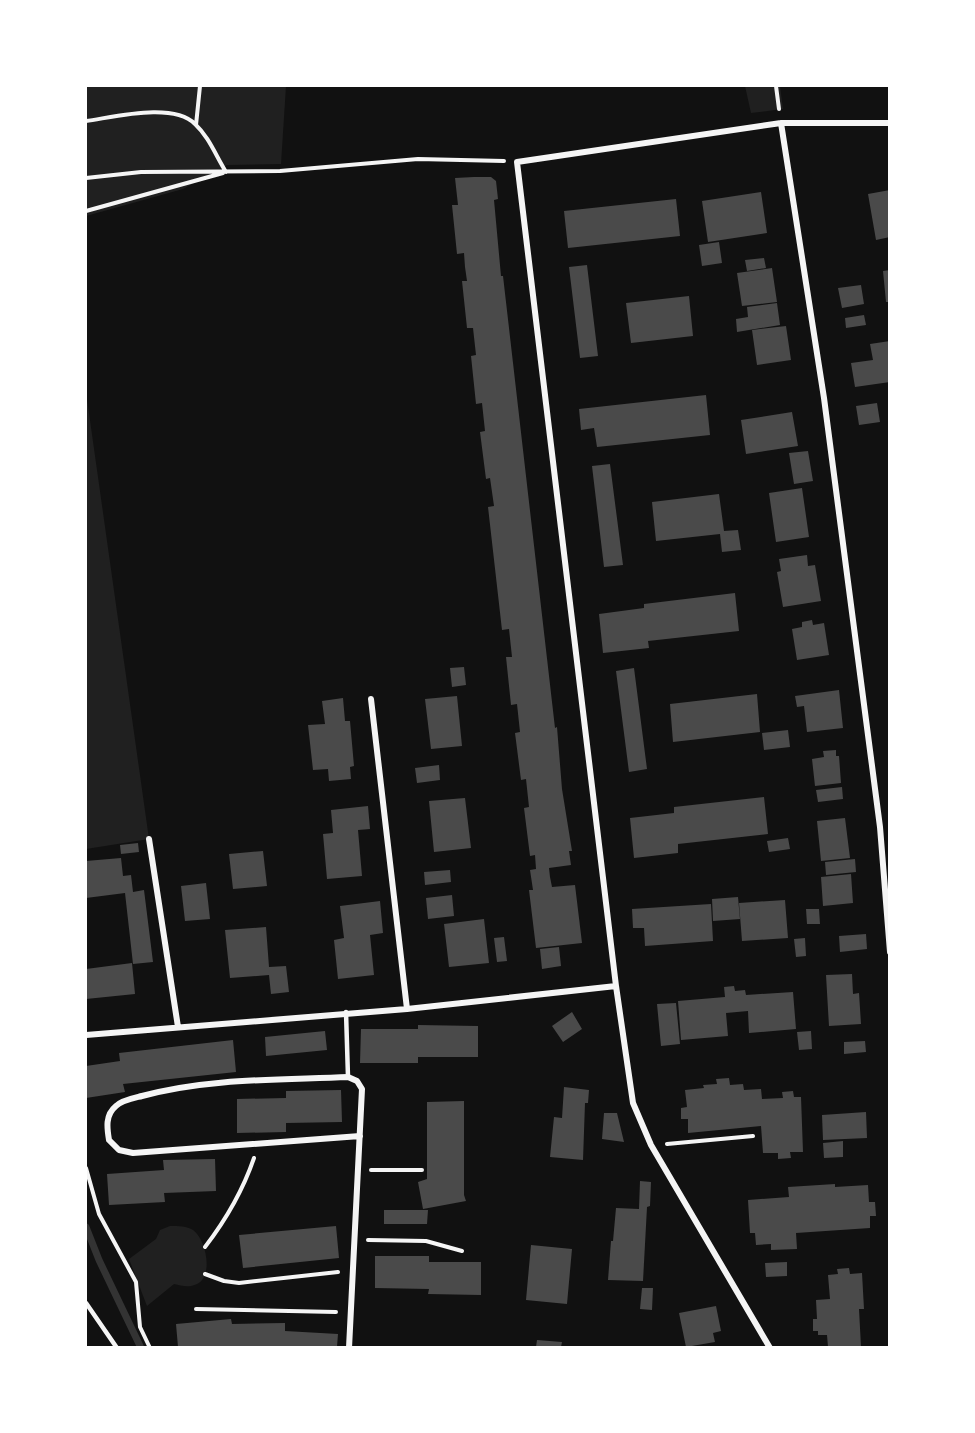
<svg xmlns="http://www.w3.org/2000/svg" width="975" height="1433" font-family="'Work Sans',sans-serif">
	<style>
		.green { fill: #202020 }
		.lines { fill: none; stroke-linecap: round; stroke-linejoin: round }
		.stream { stroke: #333; stroke-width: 7 }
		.building { fill: #4a4a4a }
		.path { stroke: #f5f5f5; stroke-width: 4 }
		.service { stroke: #f5f5f5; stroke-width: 4.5 }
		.minor { stroke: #f5f5f5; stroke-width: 6 }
	</style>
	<rect width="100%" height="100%" fill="#111"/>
	<path class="green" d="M86,86H286L281,164L227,165L183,189L86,216Z
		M745,86H780L783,109L751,113Z
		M86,392L149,839L86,849Z
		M170,1226C178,1226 187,1226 193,1230C206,1239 214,1276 197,1284C189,1288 182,1286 174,1284L147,1306L129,1259L156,1239L160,1230Z"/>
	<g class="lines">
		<path class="stream" d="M86,1227L99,1260L141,1348"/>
	</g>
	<path class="building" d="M474,177H491L496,181L498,199L494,200L501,276H503L555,728L557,727L562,789L572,851H569L571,865L549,868L550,877L552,887L575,885L582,943L536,948L529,890H533L530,870L536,869L535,855L530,856L524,808L529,807L526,779L521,780L515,733L520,732L517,704L511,705L506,657H512L509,629L502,630L488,507L494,506L490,478L486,479L480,432L485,431L482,403L476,404L471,356L476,355L473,328H467L462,281H467L465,267L464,253L457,254L452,205H458L455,178Z
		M890,190V237L876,240L868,194Z
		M761,192L767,233L708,242L702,201Z
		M676,199L680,236L568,248L564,211Z
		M719,242L722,263L702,266L699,245Z
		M764,258L766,268L747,271L745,260Z
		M587,265L598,356L580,358L569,267Z
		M772,268L777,302L742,306L737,273Z
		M890,270V302H886L883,271Z
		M861,285L864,304L842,308L838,288Z
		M689,296L693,336L631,343L626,303Z
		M777,303L780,325L737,332L736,319L748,317L747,307Z
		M864,315L866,325L846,328L845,318Z
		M786,326L791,360L757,365L752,330Z
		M890,341V382L855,387L851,363L873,360L870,344Z
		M706,395L710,435L597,447L594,428L581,430L579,409Z
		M877,403L880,422L859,425L856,406Z
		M792,412L798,446L746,454L741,420Z
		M808,451L813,481L794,484L789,453Z
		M610,464L623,565L604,567L592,466Z
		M802,488L809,537L776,542L769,493Z
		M719,494L724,531L738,530L741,550L722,552L720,534L656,541L652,502Z
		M807,555L808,566L815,565L821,601L783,607L777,572L781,571L779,559Z
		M735,593L739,631L648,641L649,648L603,653L599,614L644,608V604Z
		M812,620L813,625L824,623L829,655L797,660L792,629L802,627V622Z
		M464,667L466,685L452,687L450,668Z
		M634,668L647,769L629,772L616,671Z
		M839,690L843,728L807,732L804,706L797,707L795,696Z
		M757,694L760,732L673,742L670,704Z
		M457,696L462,746L431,749L425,699Z
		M343,698L345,721H350L354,766L350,767L351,779L329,781L328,769L313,770L308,725L325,724L322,701Z
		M788,730L790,747L764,750L762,733Z
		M836,750V756H839L841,783L815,786L812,759L824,757L823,751Z
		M439,765L440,780L417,783L415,768Z
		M842,787L843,799L818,802L816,790Z
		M764,797L768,834L678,844V853L634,858L630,818L674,813V807Z
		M465,798L471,848L434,852L429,801Z
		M368,806L370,829L358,830L362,876L327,879L323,834L333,833L331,810Z
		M845,818L850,858L821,861L817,821Z
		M788,838L790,849L769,852L767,841Z
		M138,843L139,852L121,854L120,845Z
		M263,851L267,886L233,889L229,854Z
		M121,858L123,876L131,875L133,892L144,890L153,962L133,964L125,893L86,898V861Z
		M855,859L856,872L826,875L825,862Z
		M450,870L451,882L425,885L424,872Z
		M851,874L853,903L823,906L821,877Z
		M206,883L210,919L185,921L181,886Z
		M452,895L454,916L428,919L426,898Z
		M738,897L740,919L713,921L712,899Z
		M785,900L788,938L742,941L739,903Z
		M380,901L383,933L370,935L374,975L338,979L334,940L344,938L340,906Z
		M711,904L713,941L645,946L644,928H633L632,909Z
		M806,909H819L820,924H807Z
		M484,919L489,963L449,967L444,924Z
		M266,927L269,967L286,966L289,992L271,994L269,975L230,978L225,930Z
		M866,934L867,949L840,952L839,936Z
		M504,937L507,961L497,962L494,938Z
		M805,938L806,956L796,957L794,939Z
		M559,947L561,966L542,969L540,949Z
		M132,963L135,994L86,999V969Z
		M852,974L853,994L859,993L861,1024L829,1026L826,975Z
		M734,986L735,991L745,990L746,995L793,992L796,1029L749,1033L748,1011L726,1013L728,1036L681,1040L678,1001L725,997L724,987Z
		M676,1003L680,1044L661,1046L657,1004Z
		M572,1012L582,1029L563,1042L552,1026Z
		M418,1025L478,1026V1057H418V1063H360L361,1029H418Z
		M325,1031L327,1050L266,1056L265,1037Z
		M811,1031L812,1049L799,1050L797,1032Z
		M233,1040L236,1072L123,1084L125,1092L86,1098V1066L120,1061L119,1053Z
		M865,1041L866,1052L844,1054V1042Z
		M729,1078L730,1085L743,1084L744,1090L761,1089L762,1099L783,1098L782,1092L793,1091L794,1097H801L803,1152H790L791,1158L778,1159V1153H763L761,1126L688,1133V1119H681V1108L687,1107L685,1090L704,1088L703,1085L717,1084L716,1079Z
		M564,1087L589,1090L588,1103H585L583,1160L550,1157L554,1117L562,1118Z
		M341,1090L342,1122L286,1123V1132L237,1133V1099L286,1098V1091Z
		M464,1101V1195L466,1201L423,1209L418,1182L427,1179V1102Z
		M866,1112L867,1138L823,1140L822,1115Z
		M604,1113H617L624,1142L602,1139Z
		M843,1141V1157L824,1158L823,1143Z
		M215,1159L216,1191L164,1193L165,1202L109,1205L107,1174L164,1170L163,1160Z
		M640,1181L651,1182L650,1206L647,1207L643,1281L608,1280L611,1241H613L616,1208L639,1209Z
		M835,1184V1187L868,1185L869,1202H875L876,1216H870V1228L796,1233L797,1249L771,1250V1244L756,1245L755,1233H750L748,1200L789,1197L788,1187Z
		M384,1210H428L427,1224H384Z
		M336,1226L339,1258L243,1268L239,1235Z
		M531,1245L572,1249L567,1304L526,1300Z
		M375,1256H429V1262H481V1295L428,1294L429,1289L375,1288Z
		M787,1262V1276L766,1277L765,1263Z
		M849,1268L850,1274L862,1273L864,1309H859L861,1347H828L827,1335H818V1331H813V1319H817L816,1300L830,1299L828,1275L838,1274L837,1269Z
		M642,1288H653L652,1310L640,1309Z
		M716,1306L721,1331L713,1333L715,1342L686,1347L679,1313Z
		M231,1319L232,1324L285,1323V1331L338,1334L337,1347H178L176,1324Z
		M537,1340L562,1342L561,1347H536Z"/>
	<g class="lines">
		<path class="path" d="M776,86L779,109
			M86,121C115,117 173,102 195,124C209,137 216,156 226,172
			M196,125L200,86
			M86,178L141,172L280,171L418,159L504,161
			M86,211L223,173
			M667,1144L753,1136
			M86,1168L99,1214L136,1282L140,1327L150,1348
			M371,1170H422
			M368,1240L426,1241L462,1251
			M205,1247C225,1221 243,1190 254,1158
			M205,1274L224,1281L239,1283L338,1272
			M196,1309L336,1312"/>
		<path class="service" d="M346,1012L348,1077
			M86,1303L117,1348"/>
		<path class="minor" d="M781,123L824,398L880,827L890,952
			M371,699L407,1009
			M149,839L178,1027
			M616,986L517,162L781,123H890
			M86,1035L407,1009L616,986L633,1103L651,1145L770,1348
			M349,1348L362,1089L357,1081L348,1077C280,1080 208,1078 142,1096C134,1098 122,1100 116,1106C105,1115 107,1128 109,1140L119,1150L133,1153L360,1136"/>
	</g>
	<rect width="975" height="1433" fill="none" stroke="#ffffff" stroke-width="174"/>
</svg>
